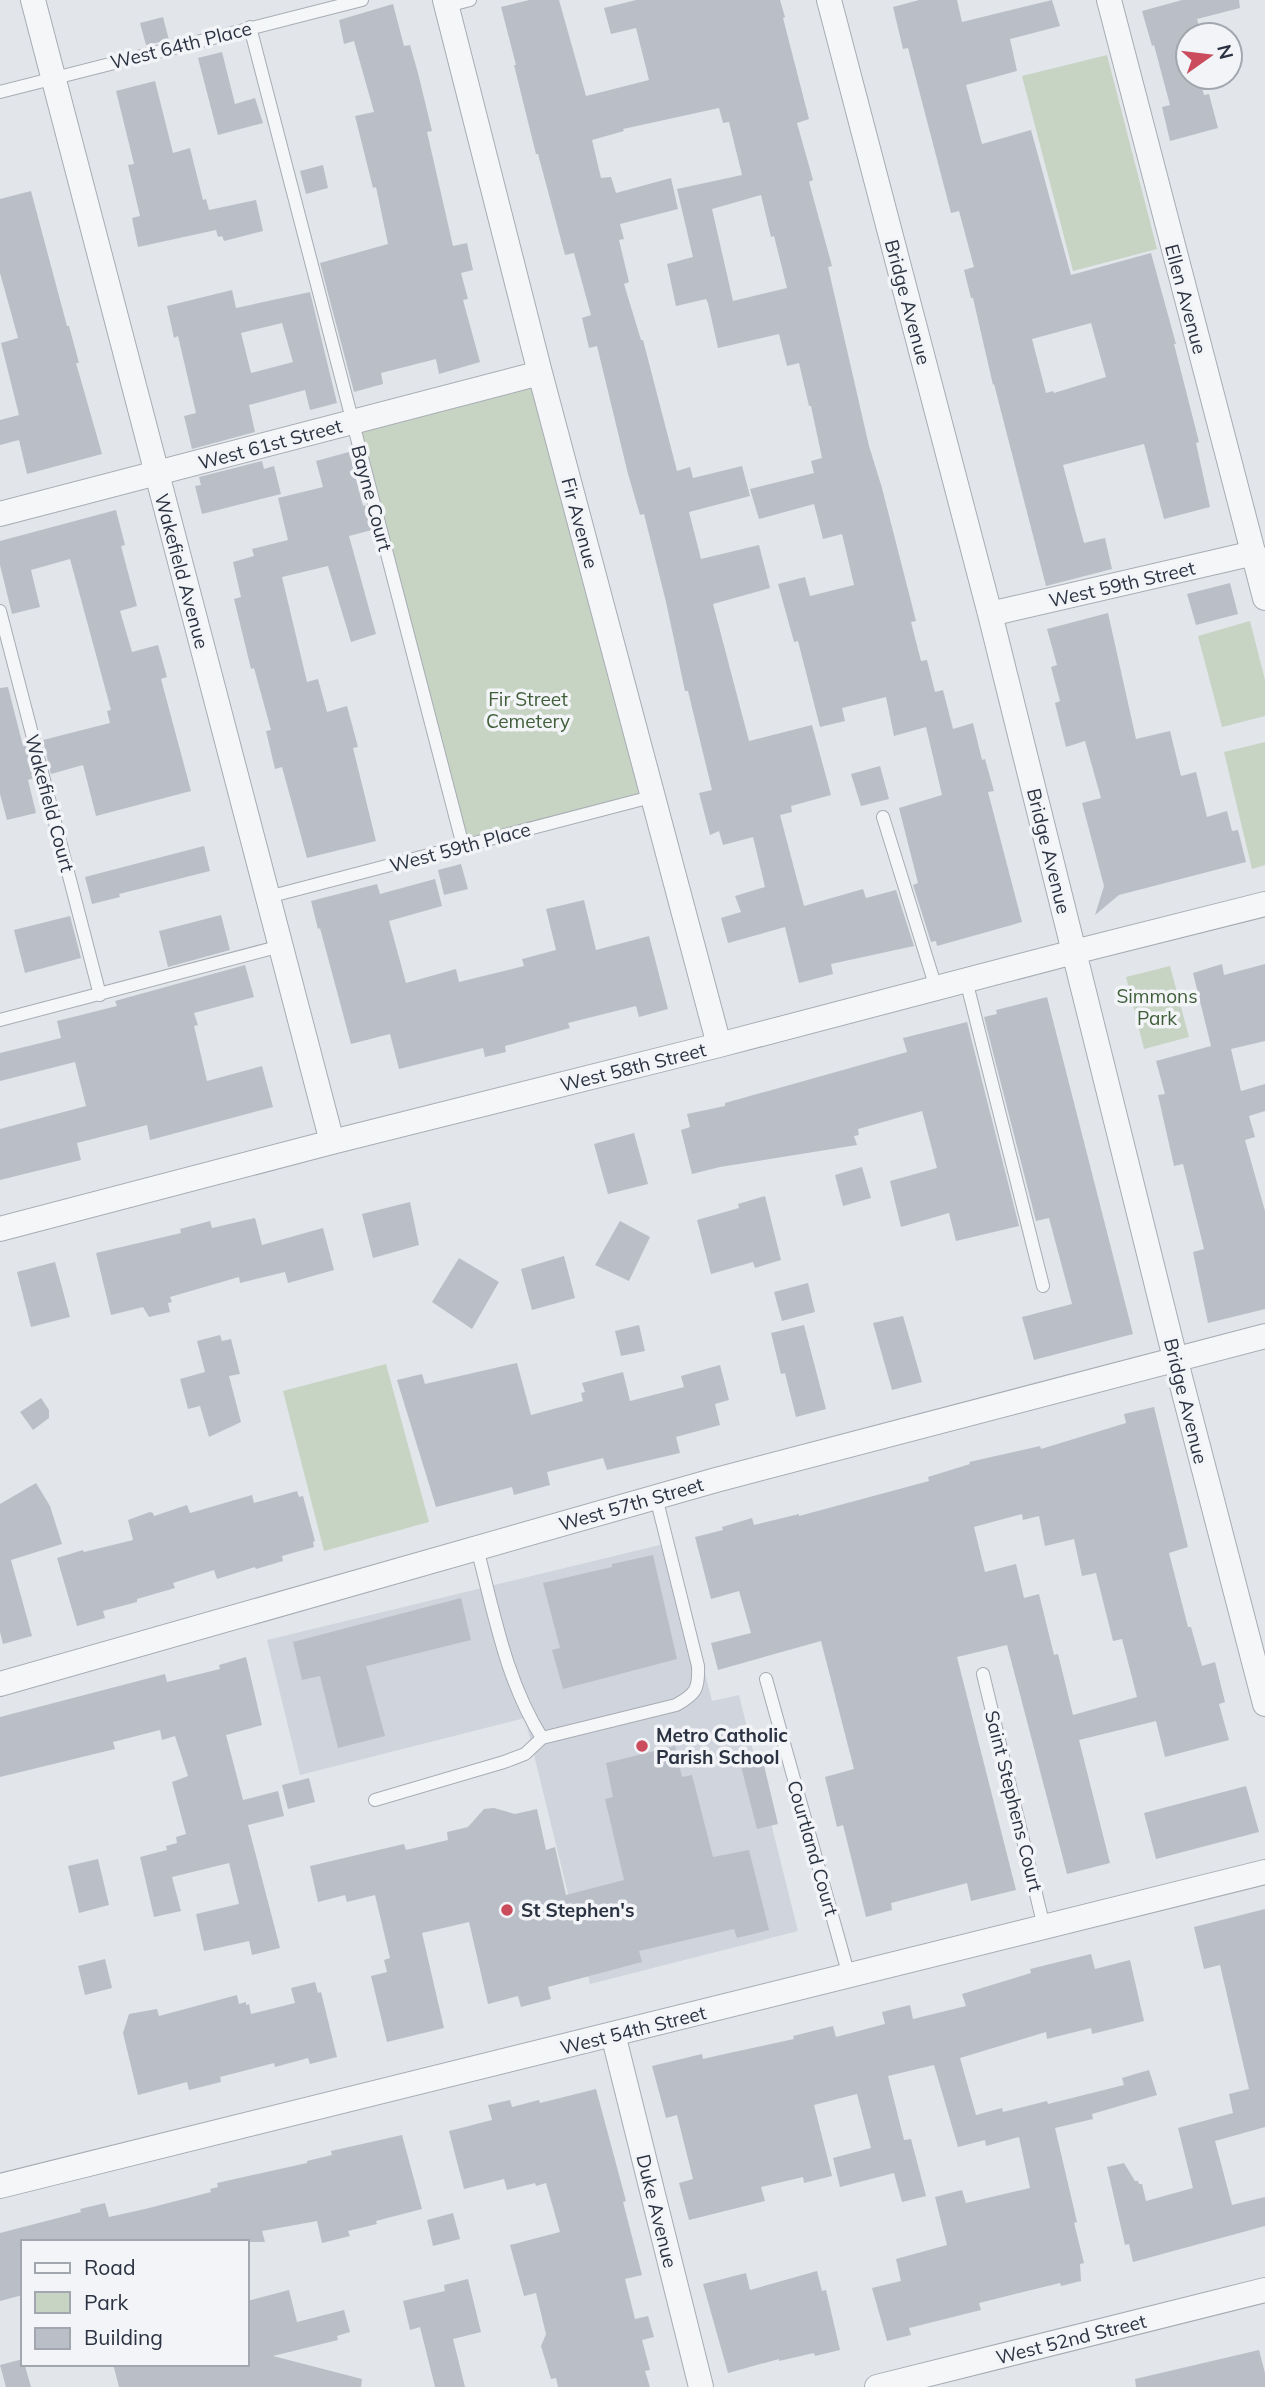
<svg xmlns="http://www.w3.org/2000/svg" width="1265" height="2387" font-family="Mulish,sans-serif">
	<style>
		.built { fill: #d0d4dc }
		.green { fill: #c7d4c4 }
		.building { fill: #babec7; fill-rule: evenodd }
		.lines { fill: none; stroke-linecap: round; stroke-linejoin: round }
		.lane-casing { stroke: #a7acb4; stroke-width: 14 }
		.street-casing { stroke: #a7acb4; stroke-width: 26 }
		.lane { stroke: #f5f6f8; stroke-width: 12 }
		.street { stroke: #f5f6f8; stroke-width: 24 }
		.poi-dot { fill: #ca4c5d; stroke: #f2f4f7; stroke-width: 2.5 }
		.labels { text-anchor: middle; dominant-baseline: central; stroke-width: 7; stroke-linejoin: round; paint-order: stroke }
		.street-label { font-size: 19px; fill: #2b3342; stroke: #f2f4f7 }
		.park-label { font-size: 19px; fill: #3f5d38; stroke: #f2f4f7 }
		.poi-label { font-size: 19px; font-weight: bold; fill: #2b3342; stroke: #f2f4f7; text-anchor: start }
	</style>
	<rect width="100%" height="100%" fill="#e2e5ea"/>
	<path class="built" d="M672,1542L712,1701L739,1695L798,1931L590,1984L525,1718L300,1775L267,1640Z"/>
	<path class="green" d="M1107,55L1157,249L1073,271L1022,76Z
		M540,373L651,797L463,846L352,422Z
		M1250,621L1265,680V716L1222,727L1198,636Z
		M1265,742V865L1252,869L1224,752Z
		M1170,966L1189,1037L1144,1049L1126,977Z
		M386,1364L429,1522L324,1551L283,1391Z"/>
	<path class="building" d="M529,0H559L586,96L649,80L636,28L611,34L604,8L636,0H780L785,17L783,18L809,119L797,123L813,180L809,182L832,266L828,267L869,446L882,488L916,621L911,622L921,661L927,660L935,692L943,690L953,729L973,723L982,760L985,759L994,791L988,792L1022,922L937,946L936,941L931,942L913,885L918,883L899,808L942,795L926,727L894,736L886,697L842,708L845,721L820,727L798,641L794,642L778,584L805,577L810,596L854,585L842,534L823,539L814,504L759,519L750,489L814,473L811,461L822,458L811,406H809L799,363L787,366L779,334L718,348L708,303L706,299L676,306L667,264L693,257L677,189L742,175L729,122L723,123L719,108L623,129L624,131L592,140L601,178L611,177L616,193L671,178L678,209L620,224L624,239L619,240L629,282L624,284L641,340H643L677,471L690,467L693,478L742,466L750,496L689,512L701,559L759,545L770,588L713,604L749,741L812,725L831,795L791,806L792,812L780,815L804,906L863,889L866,898L896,890L914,946L831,964L833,974L799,983L785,927L728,943L721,918L741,912L735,896L765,887L753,837L723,845L719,831L710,835L699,793L712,790L688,691H685L666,602L644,514L640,515L628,474L597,346L589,348L582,318L591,315L574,253L565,255L538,154H536L530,130L514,65H516L501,7ZM761,195L771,237L774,236L787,288L733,301L712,209Z
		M919,0H957L962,22L1052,0L1060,26L1010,39L1017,71L966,85L982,144L1031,130L1071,275L1151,253L1176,344H1174L1199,442L1196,443L1210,507L1164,519L1144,444L1063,465L1084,543L1105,538L1112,569L1046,586L994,384L993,385L973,298H971L964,270L974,267L959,211L951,213L908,48L903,49L893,7ZM1091,323L1106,377L1054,393L1053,391L1046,393L1032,339Z
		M1182,0H1239L1240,8L1197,19L1201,32L1188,35V77H1199L1204,95L1209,94L1218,128L1170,141L1162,107L1170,105L1154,45L1152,46L1142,11Z
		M393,4L404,46L410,45L418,73L432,131L427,132L453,246L467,243L473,270L461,273L468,299L463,300L480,362L439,374L436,359L381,373L383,384L354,392L320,263L388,244L376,187L373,188L355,116L374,112L354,41L344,44L339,20Z
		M163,17L169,40L146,45L140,23Z
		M222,52L235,104L255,98L263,123L218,135L198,58Z
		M155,81L173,153L190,148L203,200L206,199L209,210L256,200L263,231L224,241L222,236L218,237L216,230L138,247L132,218L140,216L128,165L134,164L116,91Z
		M323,165L328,188L306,194L300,171Z
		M31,191L67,326H69L79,363H76L102,454L27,474L19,440L0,445V420L19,415L1,343L18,338L0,273V199Z
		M232,290L236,308L310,292L337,403L310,410L305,390L249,405L255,432L192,449L184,416L196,413L178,336L174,338L167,306ZM282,323L293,362L251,373L241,333Z
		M349,452L363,506L365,505L372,530L349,536L376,634L351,642L328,566L282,577L307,682L318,679L327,712L347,706L358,747L353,748L376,841L307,858L282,767L275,769L266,731L271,730L254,668L251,669L234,599L241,597L233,562L254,556L252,549L288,540L278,498L323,487L316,461Z
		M262,461L264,469L274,466L281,494L202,514L195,486L201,485L199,477Z
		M116,510L125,545L121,546L137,606L120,611L132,652L158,645L167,677L161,679L191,791L96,816L83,765L51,774L43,740L110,723L107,711L111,710L70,559L31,570L40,607L12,614L0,565V541Z
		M1230,583L1238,614L1196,625L1187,594Z
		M1108,613L1136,739L1170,731L1181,776L1196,772L1207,817L1227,811L1232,831L1238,830L1246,862L1119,895L1095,915L1104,886L1082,803L1101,798L1085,741L1066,747L1055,703L1060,701L1051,667L1057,665L1047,629Z
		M8,687L23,746L26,745L34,778L28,780L36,813L7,820L0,794V688Z
		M880,766L889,799L861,806L851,774Z
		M204,846L210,871L119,894L120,897L92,904L85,877Z
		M461,864L468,889L444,895L438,870Z
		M435,879L442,906L389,921L406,983L456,969L459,982L524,966L522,959L556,950L546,909L584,900L596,950L649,936L668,1009L639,1017L636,1006L568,1023L570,1028L505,1046L506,1052L485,1057L483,1048L399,1069L390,1034L351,1044L320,928L318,929L311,901L377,884L380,894Z
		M221,915L230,950L168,967L159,931Z
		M70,916L81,958L25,973L14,930Z
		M1222,964L1224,975L1265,964V1041L1231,1049L1241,1091L1265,1084V1111L1249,1116L1255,1137L1245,1140L1265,1211V1309L1208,1323L1193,1252L1204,1249L1183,1164L1174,1166L1158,1095L1165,1094L1156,1061L1211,1046L1193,973Z
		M245,965L254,997L194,1013L198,1025L194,1026L207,1081L262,1066L273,1107L150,1140L147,1125L77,1143L81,1160L0,1180V1129L86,1106L75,1062L0,1081V1053L61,1038L57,1021L117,1006L115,1001Z
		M1047,997L1133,1334L1034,1360L1022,1317L1072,1304L1049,1218L1036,1221L984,1017L997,1014L996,1010Z
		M967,1022L1019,1226L956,1241L949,1213L901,1227L890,1181L937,1168L922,1111L858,1129L859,1135L854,1136L857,1145L720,1167L692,1174L681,1130L690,1127L687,1114L725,1106V1103L907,1052L903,1038Z
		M634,1133L648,1184L608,1194L594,1144Z
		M862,1167L871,1198L843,1206L835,1175Z
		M765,1196L781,1260L755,1268L753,1262L711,1274L697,1220L739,1208L738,1204Z
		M410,1202L419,1245L373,1258L362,1214Z
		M255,1218L262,1245L323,1228L334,1270L288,1283L285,1272L240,1283L239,1277L170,1297L172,1302L168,1303L170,1312L149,1317L143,1307L111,1315L96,1253L181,1233L180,1229L210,1221L212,1228Z
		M620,1221L650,1237L629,1281L595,1265Z
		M564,1256L575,1298L532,1310L521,1269Z
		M459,1258L499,1282L472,1329L432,1302Z
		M55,1262L70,1317L31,1327L17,1272Z
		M808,1283L815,1312L782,1321L774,1292Z
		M903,1316L922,1382L892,1390L873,1323Z
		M639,1325L645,1351L621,1356L615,1331Z
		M804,1325L826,1409L796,1417L785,1373L781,1374L771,1333Z
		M220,1335L222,1341L231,1339L240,1374L229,1376L241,1422L209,1437L200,1406L188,1409L180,1379L205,1372L197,1341Z
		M517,1363L531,1415L583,1401L581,1393L585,1392L582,1383L623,1372L630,1401L684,1387L681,1376L720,1365L729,1400L715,1404L720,1425L676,1437L680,1453L607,1470L603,1458L547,1472L550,1485L514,1495L512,1487L436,1507L397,1380L422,1374L425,1384Z
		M41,1398L49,1410V1418L33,1430L20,1412Z
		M1154,1407L1188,1547L1169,1553L1188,1627H1191L1202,1666L1215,1662L1225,1702L1219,1704L1229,1740L1165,1757L1156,1721L1079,1740L1110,1863L1067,1874L1007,1645L957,1657L1016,1890L971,1901L967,1883L891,1903L892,1910L866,1917L843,1825L837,1827L825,1777L854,1769L821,1641L718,1670L711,1643L751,1633L739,1591L711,1599L695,1537L723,1530L722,1527L752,1518L754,1525L799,1514V1516L929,1481L928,1477L970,1464L969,1462L1040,1446L1041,1449L1126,1423L1124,1414ZM1022,1514L1023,1520L1039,1516L1045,1546L1074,1539L1082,1576L1096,1573L1113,1641L1122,1639L1137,1697L1073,1715L1058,1654L1054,1655L1039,1594L1024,1598L1016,1564L985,1572L974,1527Z
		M36,1483L50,1506L62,1544L11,1560L32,1636L3,1644L0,1632V1504Z
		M297,1491L299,1497L303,1496L315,1541L313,1542L314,1547L282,1556L283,1561L256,1569L255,1567L217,1579L214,1570L173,1583L175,1588L137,1599V1602L103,1611L105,1618L77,1626L57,1558L83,1550L84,1552L133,1540L128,1520L150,1512L153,1513L154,1516L187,1505L190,1513L252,1495L254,1503Z
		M653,1555L677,1659L563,1689L552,1650L560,1648L543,1583L612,1567V1564Z
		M461,1598L471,1640L366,1666L385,1736L338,1748L320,1676L302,1680L293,1642Z
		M246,1657L262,1725L226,1735L243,1800L278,1791L284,1816L248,1825L280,1948L252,1955L249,1941L204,1951L196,1914L239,1904L229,1863L172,1877L181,1911L154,1917L140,1857L167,1850L166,1846L177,1843L176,1837L186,1834L172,1782L188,1776L175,1736L162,1740L160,1730L113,1742L115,1749L0,1777V1717L165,1674L167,1682L220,1669L219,1665Z
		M675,1746L682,1777L692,1775L713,1857L749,1850L769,1930L737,1938L734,1929L639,1951L642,1962L548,1987L551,1999L521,2007L518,1996L488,2004L469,1922L422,1933L444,2028L387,2042L371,1976L387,1972L384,1960L390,1958L375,1895L347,1902L345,1895L318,1902L310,1866L404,1844L406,1850L448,1840L447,1832L468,1827L484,1809L494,1808L515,1814L537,1809L546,1850L555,1847L566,1895L624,1880L605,1799L613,1797L606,1763Z
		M762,1757L778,1824L757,1829L740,1762Z
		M309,1778L315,1802L288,1809L282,1785Z
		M1246,1786L1259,1832L1156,1859L1144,1813Z
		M98,1859L109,1905L79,1913L68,1866Z
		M1265,1909V2127L1215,2141L1232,2205L1265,2197V2226L1133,2262L1129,2244L1125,2245L1107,2167L1124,2163L1135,2181H1138L1139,2184H1142L1146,2201L1193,2188L1178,2128L1233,2113L1229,2094L1249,2089L1220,1965L1204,1969L1194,1927Z
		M1091,1954L1095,1969L1130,1960L1144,2021L1092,2034L1091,2028L1047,2039L1046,2032L960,2058L976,2115L1002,2108L1003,2112L1047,2101L1048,2104L1124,2085L1122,2078L1149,2070L1157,2095L1092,2114L1093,2119L1055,2128L1077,2222L1074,2223L1084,2263L1080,2264L1081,2281L1061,2286L1060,2283L979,2303L981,2310L909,2328L911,2335L887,2341L872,2288L901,2281L896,2259L947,2245L935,2197L962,2190L966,2203L1030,2188L1019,2137L986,2146L985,2140L958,2147L934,2065L888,2076L904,2140L911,2139L926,2196L902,2202L894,2173L840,2187L833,2158L871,2148L857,2094L814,2105L832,2176L804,2183L803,2177L761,2187L765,2201L689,2220L679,2183L693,2179L677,2115L666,2118L652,2066L702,2054L703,2059L720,2055L794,2039L793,2036L833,2026L836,2037L885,2024L882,2012L910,2005L913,2019L966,2006L962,1994L1031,1973L1030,1969Z
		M105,1959L112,1988L85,1995L78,1966Z
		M315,1982L318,1993L321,1992L337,2057L310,2064L308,2058L275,2067L274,2063L220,2077L221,2082L189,2090L187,2082L138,2095L123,2033L129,2014L157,2009L159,2016L237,1995L239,2004L246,2002V2005L249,2004L251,2014L295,2003L291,1988Z
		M596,2089L626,2201L623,2202L642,2275L625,2279L635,2319L648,2316L654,2337L642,2340L650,2370L645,2371L650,2387H558L556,2378L551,2379L541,2346L546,2334L536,2293L524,2296L510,2245L560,2232L546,2183L536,2186L535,2183L507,2190L504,2179L464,2189L449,2131L492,2120L488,2105L510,2100L512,2107L539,2100L540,2103Z
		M402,2135L422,2209L376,2221L377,2224L348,2231L350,2236L322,2243L317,2221L262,2231L265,2242H23V2295L0,2301V2233L81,2212L80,2209L105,2203L109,2217L145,2209L211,2192L210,2189L218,2187L217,2183L307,2163V2161L332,2155L331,2151Z
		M453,2213L460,2239L433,2246L427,2220Z
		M817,2271L822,2291L826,2290L840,2350L815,2356L814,2353L779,2361V2359L728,2373L703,2284L746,2273L750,2290Z
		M468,2279L481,2332L453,2339L465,2387H435L420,2327L410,2330L403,2301L445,2291L444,2285Z
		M289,2290L297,2322L344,2310L350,2332L337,2336L338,2340L273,2356L362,2379L361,2387H119L113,2364H247V2301Z
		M1259,2350L1265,2373V2387H1136L1135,2379Z
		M23,2359L31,2387H6L0,2365Z"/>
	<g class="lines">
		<g class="lane-casing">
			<path id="lane" d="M447,6L470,0
				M250,27L463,846
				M0,92L362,0
				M0,611L100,995
				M883,817L936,988
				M268,897L651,797
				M966,980L1043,1286
				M0,1020L281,946
				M477,1548C494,1613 506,1681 542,1738L676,1705C696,1694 699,1689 698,1666L656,1497
				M983,1674L1044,1927
				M766,1679L849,1976
				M375,1800L504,1762L525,1754L542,1738"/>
		</g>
		<g class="street-casing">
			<path id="street" d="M33,0L332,1142
				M445,0L540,373L719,1045
				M829,0L990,614L1175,1358L1265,1704
				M1109,0L1265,598
				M0,514L540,373
				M990,614L1254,553
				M0,1229L332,1142L719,1045L1074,952L1265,904
				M0,1684L716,1480L1265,1336
				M613,2034L701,2387
				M0,2186L1265,1872
				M877,2387L1265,2290"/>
		</g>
		<use href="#lane" class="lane"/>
		<use href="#street" class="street"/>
	</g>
	<g class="poi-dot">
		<circle cx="642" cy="1746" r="7"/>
		<circle cx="507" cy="1910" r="7"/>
	</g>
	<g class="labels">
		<g class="street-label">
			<text transform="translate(181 45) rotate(-14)">West 64th Place</text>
			<text transform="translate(1186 299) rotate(75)">Ellen Avenue</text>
			<text transform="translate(908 302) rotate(75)">Bridge Avenue</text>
			<text transform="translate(270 444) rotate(-15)">West 61st Street</text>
			<text transform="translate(372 498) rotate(75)">Bayne Court</text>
			<text transform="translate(580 523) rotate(75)">Fir Avenue</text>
			<text transform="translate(182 571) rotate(75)">Wakefield Avenue</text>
			<text transform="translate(1122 584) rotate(-13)">West 59th Street</text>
			<text transform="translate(50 803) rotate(75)">Wakefield Court</text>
			<text transform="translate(460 847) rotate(-15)">West 59th Place</text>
			<text transform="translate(1049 851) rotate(76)">Bridge Avenue</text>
			<text transform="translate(633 1067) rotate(-14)">West 58th Street</text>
			<text transform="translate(1186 1401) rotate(76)">Bridge Avenue</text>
			<text transform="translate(631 1504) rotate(-16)">West 57th Street</text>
			<text transform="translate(1014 1801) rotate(76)">Saint Stephens Court</text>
			<text transform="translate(813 1848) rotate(74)">Courtland Court</text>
			<text transform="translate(633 2030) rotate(-14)">West 54th Street</text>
			<text transform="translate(657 2211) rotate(76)">Duke Avenue</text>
			<text transform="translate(1071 2339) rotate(-14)">West 52nd Street</text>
		</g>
		<g class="park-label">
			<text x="528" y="699">Fir Street<tspan x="528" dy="22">Cemetery</tspan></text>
			<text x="1157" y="996">Simmons<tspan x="1157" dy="22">Park</tspan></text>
		</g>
		<g class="poi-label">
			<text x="656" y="1735">Metro Catholic<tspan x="656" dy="22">Parish School</tspan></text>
			<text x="521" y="1910">St Stephen's</text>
		</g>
	</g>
	<rect x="21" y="2240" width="228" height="126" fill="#f2f4f7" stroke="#a2a7af" stroke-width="2"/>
	<rect x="35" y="2263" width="35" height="10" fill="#f5f6f8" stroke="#a2a7af" stroke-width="2"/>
	<text x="84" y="2275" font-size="21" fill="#2b3342">Road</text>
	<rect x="35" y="2292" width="35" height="21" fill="#c7d4c4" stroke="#a2a7af" stroke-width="2"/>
	<text x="84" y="2310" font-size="21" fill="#2b3342">Park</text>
	<rect x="35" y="2328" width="35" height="21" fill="#babec7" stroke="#a2a7af" stroke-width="2"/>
	<text x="84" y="2345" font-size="21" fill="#2b3342">Building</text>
	<g transform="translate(1209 56) rotate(76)"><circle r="33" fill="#f2f4f7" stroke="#a2a7af" stroke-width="2"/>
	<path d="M0-5L12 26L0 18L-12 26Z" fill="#ca4c5d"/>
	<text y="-10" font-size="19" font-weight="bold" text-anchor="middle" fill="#2b3342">N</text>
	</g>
</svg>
